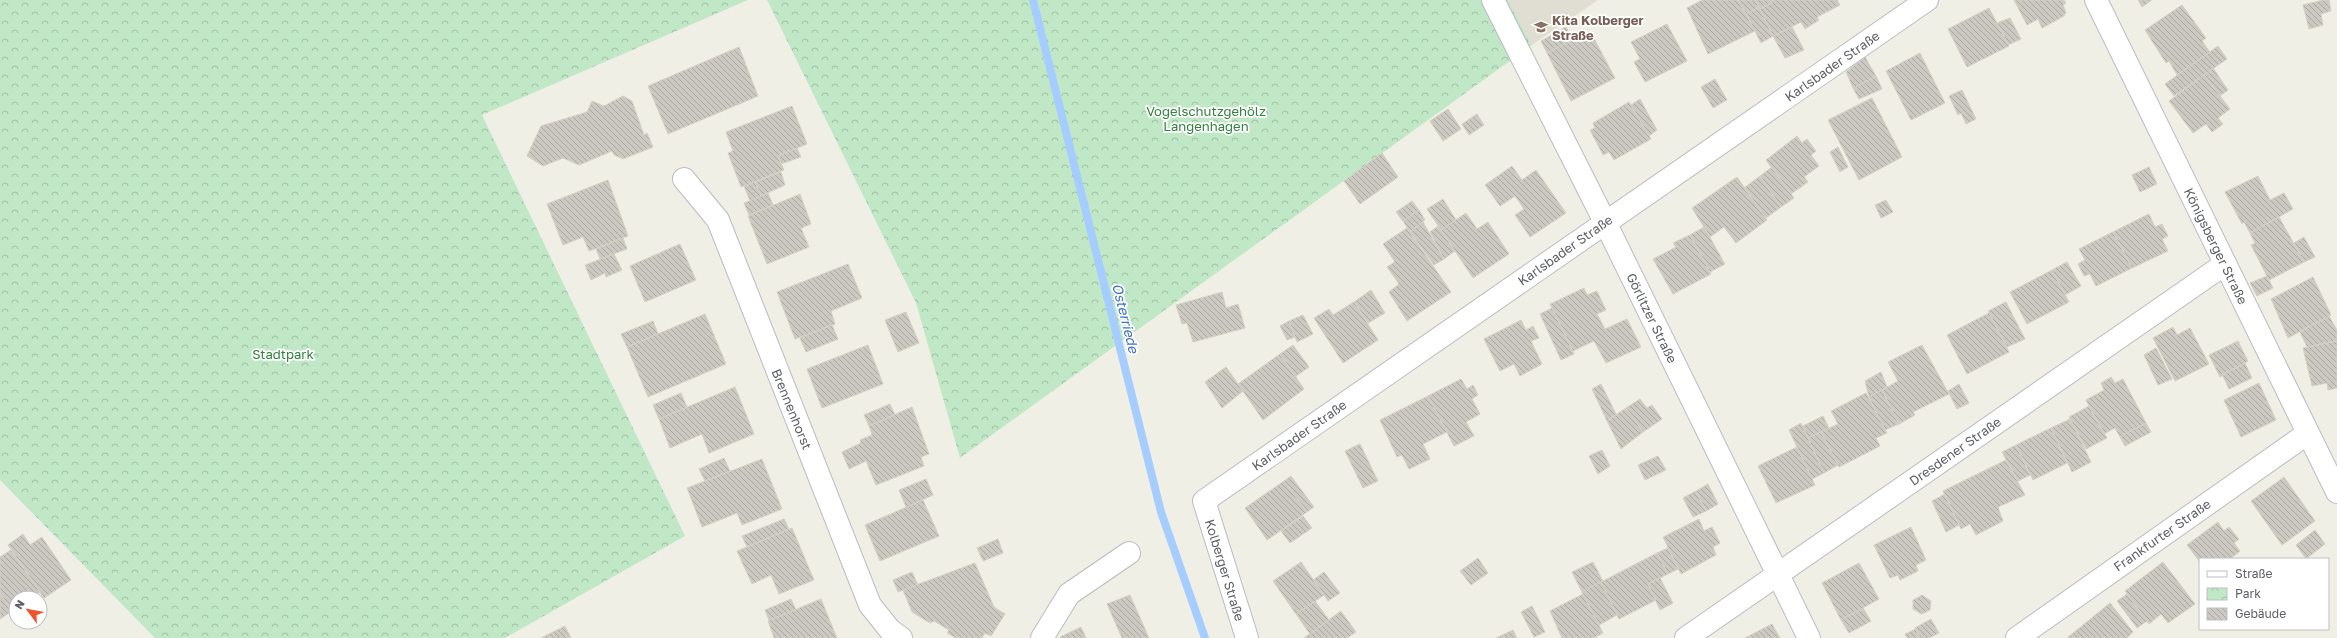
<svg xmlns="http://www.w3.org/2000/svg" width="2337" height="638" font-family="'Golos Text',sans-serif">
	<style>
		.education { fill: #e0ded3 }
		.park { fill: url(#park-crowns) }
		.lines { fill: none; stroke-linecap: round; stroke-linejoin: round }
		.stream { stroke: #a6cdff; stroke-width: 8 }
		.building { fill: url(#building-back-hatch); stroke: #d5d1c3 }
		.street-casing { stroke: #babcc1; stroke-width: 24 }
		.street { stroke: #fff; stroke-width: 22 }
		.labels { text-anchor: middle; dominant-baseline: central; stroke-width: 3.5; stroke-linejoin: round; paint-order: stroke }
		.education-label { font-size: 13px; font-weight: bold; fill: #785e54; stroke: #fff; text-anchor: start }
		.street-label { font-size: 13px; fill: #5d6066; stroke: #fff }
		.park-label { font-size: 13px; fill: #31813f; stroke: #fff }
		.water-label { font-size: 14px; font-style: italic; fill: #4474c7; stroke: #fff }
	</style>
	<defs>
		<pattern id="park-crowns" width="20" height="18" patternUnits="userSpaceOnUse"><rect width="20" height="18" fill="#c1e8c6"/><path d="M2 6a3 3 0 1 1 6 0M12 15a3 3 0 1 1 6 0" fill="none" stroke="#a0bfa5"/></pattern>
		<pattern id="building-back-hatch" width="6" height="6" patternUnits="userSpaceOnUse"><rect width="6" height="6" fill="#cbc9c2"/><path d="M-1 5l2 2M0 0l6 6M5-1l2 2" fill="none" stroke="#a8a7a1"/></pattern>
	</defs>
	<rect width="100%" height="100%" fill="#f0efe5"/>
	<path class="education" d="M1508,0H1598L1532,45Z"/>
	<path class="park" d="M0,0H748L482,115L685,536L505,638H155L0,480Z
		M767,0H1508L1532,45L960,458L916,303Z"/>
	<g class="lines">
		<path class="stream" d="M1033,0L1161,512L1205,638"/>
	</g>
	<path class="building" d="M1702,0H1738L1755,31L1708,54L1687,8Z
		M1738,0H1755L1759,7L1746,14Z
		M1755,0H1771L1772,3L1760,9Z
		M1771,0H1837L1840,5L1817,17L1819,20L1805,29L1801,22L1773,36L1760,9L1772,3Z
		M2014,0H2064L2066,3L2063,5L2066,12L2064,16L2042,28L2038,19L2027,25Z
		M2138,0H2152L2142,7Z
		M2323,0H2329L2331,11L2321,14L2323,25L2309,29L2303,5Z
		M2182,5L2206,38L2202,41L2210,52L2177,75L2169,61L2166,63L2145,30Z
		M1759,7L1773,36L1761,43L1746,14Z
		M1989,8L2009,46L1967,67L1948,29Z
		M2010,18L2021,39L2008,45L1997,23Z
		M1667,24L1687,61L1645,82L1634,62L1640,59L1631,42Z
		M1566,27L1573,40L1547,53L1541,41Z
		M1792,27L1804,50L1785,58L1773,36Z
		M1590,31L1615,78L1571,101L1547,53Z
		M2218,46L2227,59L2174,96L2165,84Z
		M739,47L758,96L668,134L648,86Z
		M1920,53L1945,103L1911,120L1886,71Z
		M1865,57L1876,76L1853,88L1846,72Z
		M2213,68L2228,90L2220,96L2204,75Z
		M2204,75L2230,109L2218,118L2223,124L2212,132L2206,124L2193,133L2169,101Z
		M1876,76L1882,89L1859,99L1853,88Z
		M1715,79L1727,100L1713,108L1701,87Z
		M1962,90L1976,119L1966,124L1961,113L1958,115L1949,96Z
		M623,96L632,101L644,135L647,133L653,147L623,159L614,155L612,151L579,165L563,158L543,166L527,156L541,126L587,112L592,101L604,106Z
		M1872,98L1902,157L1859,180L1828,120Z
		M1640,99L1657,130L1649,136L1631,105Z
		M1629,102L1651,139L1614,160L1609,152L1603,155L1590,130L1595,128L1593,123Z
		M792,106L807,144L778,156L784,170L741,187L728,153L733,151L726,132Z
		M1448,109L1461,129L1443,141L1430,121Z
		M1477,114L1484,125L1469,135L1462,124Z
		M1797,136L1802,143L1807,139L1816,151L1811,155L1819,166L1804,177L1808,182L1791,194L1766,160Z
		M1838,147L1848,167L1840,172L1830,152Z
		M797,148L801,157L781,164L778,156Z
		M1382,153L1398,177L1360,204L1344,181Z
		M1512,166L1522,180L1536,170L1566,213L1530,237L1515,215L1524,209L1515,196L1500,206L1485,185Z
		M1772,167L1794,198L1781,207L1760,176Z
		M2149,167L2157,184L2140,192L2132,175Z
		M781,172L785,185L761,196L755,182Z
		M1760,176L1781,207L1766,218L1744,188Z
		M2258,176L2270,200L2284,193L2293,209L2250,233L2244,222L2242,224L2225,192Z
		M1737,177L1767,220L1736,243L1724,227L1710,237L1692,208Z
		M608,180L628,236L589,251L583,237L563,245L547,204Z
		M755,182L761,196L750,201L744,186Z
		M768,193L773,205L749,215L744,203Z
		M800,194L811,224L801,228L809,247L767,264L748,216Z
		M1443,199L1456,220L1441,230L1427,209Z
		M1886,200L1893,212L1881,218L1875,205Z
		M1412,201L1419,210L1403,221L1396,212Z
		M1419,210L1425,220L1410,232L1403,221Z
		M1466,213L1477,229L1488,222L1509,254L1473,278L1441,230Z
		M2149,214L2155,227L2162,224L2168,236L2162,239L2168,251L2132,268L2113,232Z
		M2279,217L2304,262L2269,280L2251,245L2255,243L2250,233Z
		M1423,222L1444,259L1434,265L1410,232Z
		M1438,226L1455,251L1444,259L1430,232Z
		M1704,227L1725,264L1710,272L1690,235Z
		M1407,228L1451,292L1407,321L1389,292L1399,284L1387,267L1395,262L1383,244Z
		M2113,232L2132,268L2096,286L2090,274L2084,276L2078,264L2085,260L2079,249Z
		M1690,235L1711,274L1673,294L1653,259L1676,247L1673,243Z
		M2304,237L2315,257L2304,262L2294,243Z
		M623,238L627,249L600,259L596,249Z
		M680,244L696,280L645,302L630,266Z
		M614,254L622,270L606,277L605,273L591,280L585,265Z
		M2067,262L2081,286L2065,295L2052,270Z
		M848,264L862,298L831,311L835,324L795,339L777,292Z
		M2052,270L2069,302L2027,324L2010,292Z
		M2267,276L2273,288L2257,296L2250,283Z
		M2313,277L2331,315L2288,338L2271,299Z
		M1584,288L1587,295L1597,291L1606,310L1597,314L1605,329L1627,319L1641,347L1606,363L1594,341L1573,351L1550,304Z
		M1371,290L1385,313L1368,323L1354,302Z
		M1222,292L1226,308L1238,304L1245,328L1193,342L1187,323L1182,324L1176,305Z
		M1354,302L1378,340L1343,363L1314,318L1329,309L1333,315Z
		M2006,302L2025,339L2007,347L1988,311Z
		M1552,308L1574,354L1561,360L1540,314Z
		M906,312L919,343L898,352L885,320Z
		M1989,313L2009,352L1967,374L1947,335Z
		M705,314L726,364L648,397L627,347Z
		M1303,315L1313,334L1297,342L1289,321Z
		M2329,316L2337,330V341L2307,347L2300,332Z
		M1521,320L1526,330L1533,326L1539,338L1531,341L1542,364L1520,376L1514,364L1500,371L1484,339Z
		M653,321L658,334L627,347L621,334Z
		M1289,321L1295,337L1287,340L1280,326Z
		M832,325L838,339L806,352L800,338Z
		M2173,327L2177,335L2190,328L2209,364L2175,381L2153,338Z
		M2238,341L2248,361L2220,377L2209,355Z
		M2337,341V388L2328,390L2327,383L2312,386L2303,348Z
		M868,345L883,384L822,408L807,369Z
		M1293,345L1309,367L1295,377L1280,354Z
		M1922,345L1949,394L1913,412L1915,415L1899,424L1882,390L1898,381L1888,362Z
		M2156,348L2172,379L2158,385L2144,355Z
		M1280,354L1304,389L1263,420L1238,384Z
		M2245,363L2252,378L2229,389L2222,374Z
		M1226,367L1243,391L1222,408L1205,382Z
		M1881,372L1887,387L1869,397L1865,381Z
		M2111,377L2115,383L2123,379L2146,423L2120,437L2115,428L2104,434L2086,400L2104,390L2101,383Z
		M1461,379L1467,389L1473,385L1478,395L1472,399L1480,414L1466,422L1474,436L1454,446L1428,396Z
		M2259,383L2276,420L2241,437L2224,400Z
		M1601,384L1616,414L1607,421L1592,389Z
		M1959,384L1969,403L1957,409L1948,391Z
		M735,387L754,434L709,453L702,434L670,448L659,419Z
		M1882,390L1899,424L1885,430L1869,397Z
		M681,393L687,407L659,419L653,405Z
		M1866,393L1887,433L1876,438L1880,446L1839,467L1821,432L1838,424L1831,411Z
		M1428,396L1447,432L1423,444L1430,459L1409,469L1402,455L1397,457L1380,420Z
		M1640,399L1647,408L1652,405L1662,419L1643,432L1626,408Z
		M890,404L895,415L869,426L864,415Z
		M2089,406L2107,438L2086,449L2069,417Z
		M912,407L929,454L921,457L924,466L876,485L866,461L849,469L842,452L861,443L860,440L872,435L869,426Z
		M1626,408L1643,432L1621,449L1607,421Z
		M1823,416L1829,428L1808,438L1803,426Z
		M2070,419L2091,462L2072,472L2051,428Z
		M1801,423L1824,473L1812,479L1789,430Z
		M2146,423L2151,432L2125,446L2120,437Z
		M2051,428L2067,463L2033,480L2016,445Z
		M1821,432L1838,465L1824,473L1808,438Z
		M1360,444L1378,481L1363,488L1345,451Z
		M2016,445L2030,475L2018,481L2002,452Z
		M1797,447L1815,485L1776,503L1758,466Z
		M1602,450L1610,466L1598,474L1589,456Z
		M1658,456L1666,470L1645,480L1638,465Z
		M724,458L730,471L705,481L699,469Z
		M762,459L782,509L742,525L737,513L702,527L687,488Z
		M2006,460L2025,495L1998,507L2003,521L1976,535L1970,524L1961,529L1943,491Z
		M1291,476L1314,507L1307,512L1284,481Z
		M2284,477L2315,521L2282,545L2251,501Z
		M926,479L933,495L906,507L899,490Z
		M1284,481L1307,512L1267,540L1245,508Z
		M1708,484L1718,504L1706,511L1696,491Z
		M1696,491L1706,511L1693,517L1683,498Z
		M1945,494L1959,525L1946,532L1932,501Z
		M923,500L939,536L880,561L865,525Z
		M1303,516L1312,528L1290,543L1281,531Z
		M784,519L789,529L747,547L742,536Z
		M1699,519L1704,531L1712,527L1720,543L1713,547L1716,555L1681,574L1663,537Z
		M2218,522L2224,531L2229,527L2239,539L2234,543L2240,551L2230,559H2200V562L2187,545Z
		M1911,527L1926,560L1916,565L1918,571L1900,580L1898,575L1890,578L1874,545Z
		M792,528L814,580L779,594L771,575L752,584L737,551Z
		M2315,530L2325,544L2306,559L2296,545Z
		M23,534L30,545L42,537L71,580L44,598L8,545Z
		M998,539L1003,553L983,561L977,548Z
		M1668,548L1678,569L1668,574L1657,553Z
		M11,550L40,592L31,598H16V608L12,611L0,593V557Z
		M1657,553L1668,574L1648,584L1656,600L1619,619L1601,582Z
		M1478,558L1488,573L1471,585L1460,571Z
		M1301,562L1324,595L1296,614L1273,581Z
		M1593,562L1603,581L1582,592L1572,572Z
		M2163,562L2195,604L2168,623L2161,614L2149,624L2125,591Z
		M975,563L994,607L1005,614L991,636L985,633L982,638H956L947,633L949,630L934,621L930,623L912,612L903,590Z
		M1859,563L1879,599L1841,620L1822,583Z
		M912,572L918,585L898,592L893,580Z
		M1324,572L1340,593L1328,601L1313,580Z
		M1660,578L1673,603L1660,610L1648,584Z
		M1601,582L1617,615L1599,625L1582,592Z
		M0,593L12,611L0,619Z
		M1583,594L1603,633L1594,638H1562L1550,611Z
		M2127,594L2147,621L2137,628L2117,601Z
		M1130,595L1149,638H1122L1107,604Z
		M1922,595L1931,601L1930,610L1922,614L1913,609V600Z
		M791,599L796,610L769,620L765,610Z
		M821,599L837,638H774L768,621Z
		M1315,601L1329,620L1310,634L1296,614Z
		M2110,603L2133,632L2127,638H2067Z
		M1532,606L1545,632L1534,637L1521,612Z
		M1863,608L1871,621L1849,633L1841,620Z
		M1341,611L1356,632L1347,638H1304Z
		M1931,619L1939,633L1929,638H1920L1915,628Z
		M1772,624L1780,638H1745Z
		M565,626L571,638H541Z
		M1081,627L1086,638H1061L1060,637Z
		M1916,629L1920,638H1907L1905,634Z
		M1513,630L1517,638H1496Z"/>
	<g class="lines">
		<g class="street-casing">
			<path id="street" d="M1493,0L1605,222L1809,638
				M2096,0L2337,492
				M684,179L718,220L870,605L890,630L901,638
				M1042,638L1069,594L1129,553
				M1247,638L1204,501L1927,0
				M1686,638L2225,264
				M2017,638L2308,433"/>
		</g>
		<use href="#street" class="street"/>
	</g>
	<defs>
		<g id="school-bare" transform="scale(1.08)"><path d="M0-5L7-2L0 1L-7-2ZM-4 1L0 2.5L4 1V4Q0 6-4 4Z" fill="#8d6e63" stroke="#fff" stroke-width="2.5" paint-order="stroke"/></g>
	</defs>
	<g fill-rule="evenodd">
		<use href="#school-bare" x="1541" y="27"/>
	</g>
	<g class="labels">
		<g class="education-label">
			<text x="1552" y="20">Kita Kolberger<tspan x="1552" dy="15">Straße</tspan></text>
		</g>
		<g class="street-label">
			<text transform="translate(1832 66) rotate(-35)">Karlsbader Straße</text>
			<text transform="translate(2216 246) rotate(64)">Königsberger Straße</text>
			<text transform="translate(1565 250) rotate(-35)">Karlsbader Straße</text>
			<text transform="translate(1652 318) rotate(64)">Görlitzer Straße</text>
			<text transform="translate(792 409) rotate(68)">Brennenhorst</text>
			<text transform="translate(1299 435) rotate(-35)">Karlsbader Straße</text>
			<text transform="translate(1955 451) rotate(-35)">Dresdener Straße</text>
			<text transform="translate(2162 535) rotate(-35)">Frankfurter Straße</text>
			<text transform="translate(1225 570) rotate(73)">Kolberger Straße</text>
		</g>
		<g class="park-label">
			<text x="1206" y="111">Vogelschutzgehölz<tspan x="1206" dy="15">Langenhagen</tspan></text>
			<text x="283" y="354">Stadtpark</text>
		</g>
		<g class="water-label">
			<text transform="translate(1126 318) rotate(76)">Osterriede</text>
		</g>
	</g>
	<rect x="2199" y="558" width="130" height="72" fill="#ffffff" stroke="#bebfc2"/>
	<rect x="2207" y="571" width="20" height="6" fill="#ffffff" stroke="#bebfc2"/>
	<text x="2235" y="578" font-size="12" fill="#5d6066">Straße</text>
	<rect x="2207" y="588" width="20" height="12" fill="url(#park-crowns)" stroke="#bebfc2"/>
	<text x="2235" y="598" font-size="12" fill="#5d6066">Park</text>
	<rect x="2207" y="608" width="20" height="12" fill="url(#building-back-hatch)" stroke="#bebfc2"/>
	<text x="2235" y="618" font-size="12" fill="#5d6066">Gebäude</text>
	<g transform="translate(28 610) rotate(302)"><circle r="19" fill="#ffffff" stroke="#bebfc2"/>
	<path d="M0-3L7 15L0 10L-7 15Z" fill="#ee532d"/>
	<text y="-6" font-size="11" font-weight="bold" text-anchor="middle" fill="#5d6066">N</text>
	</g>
</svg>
